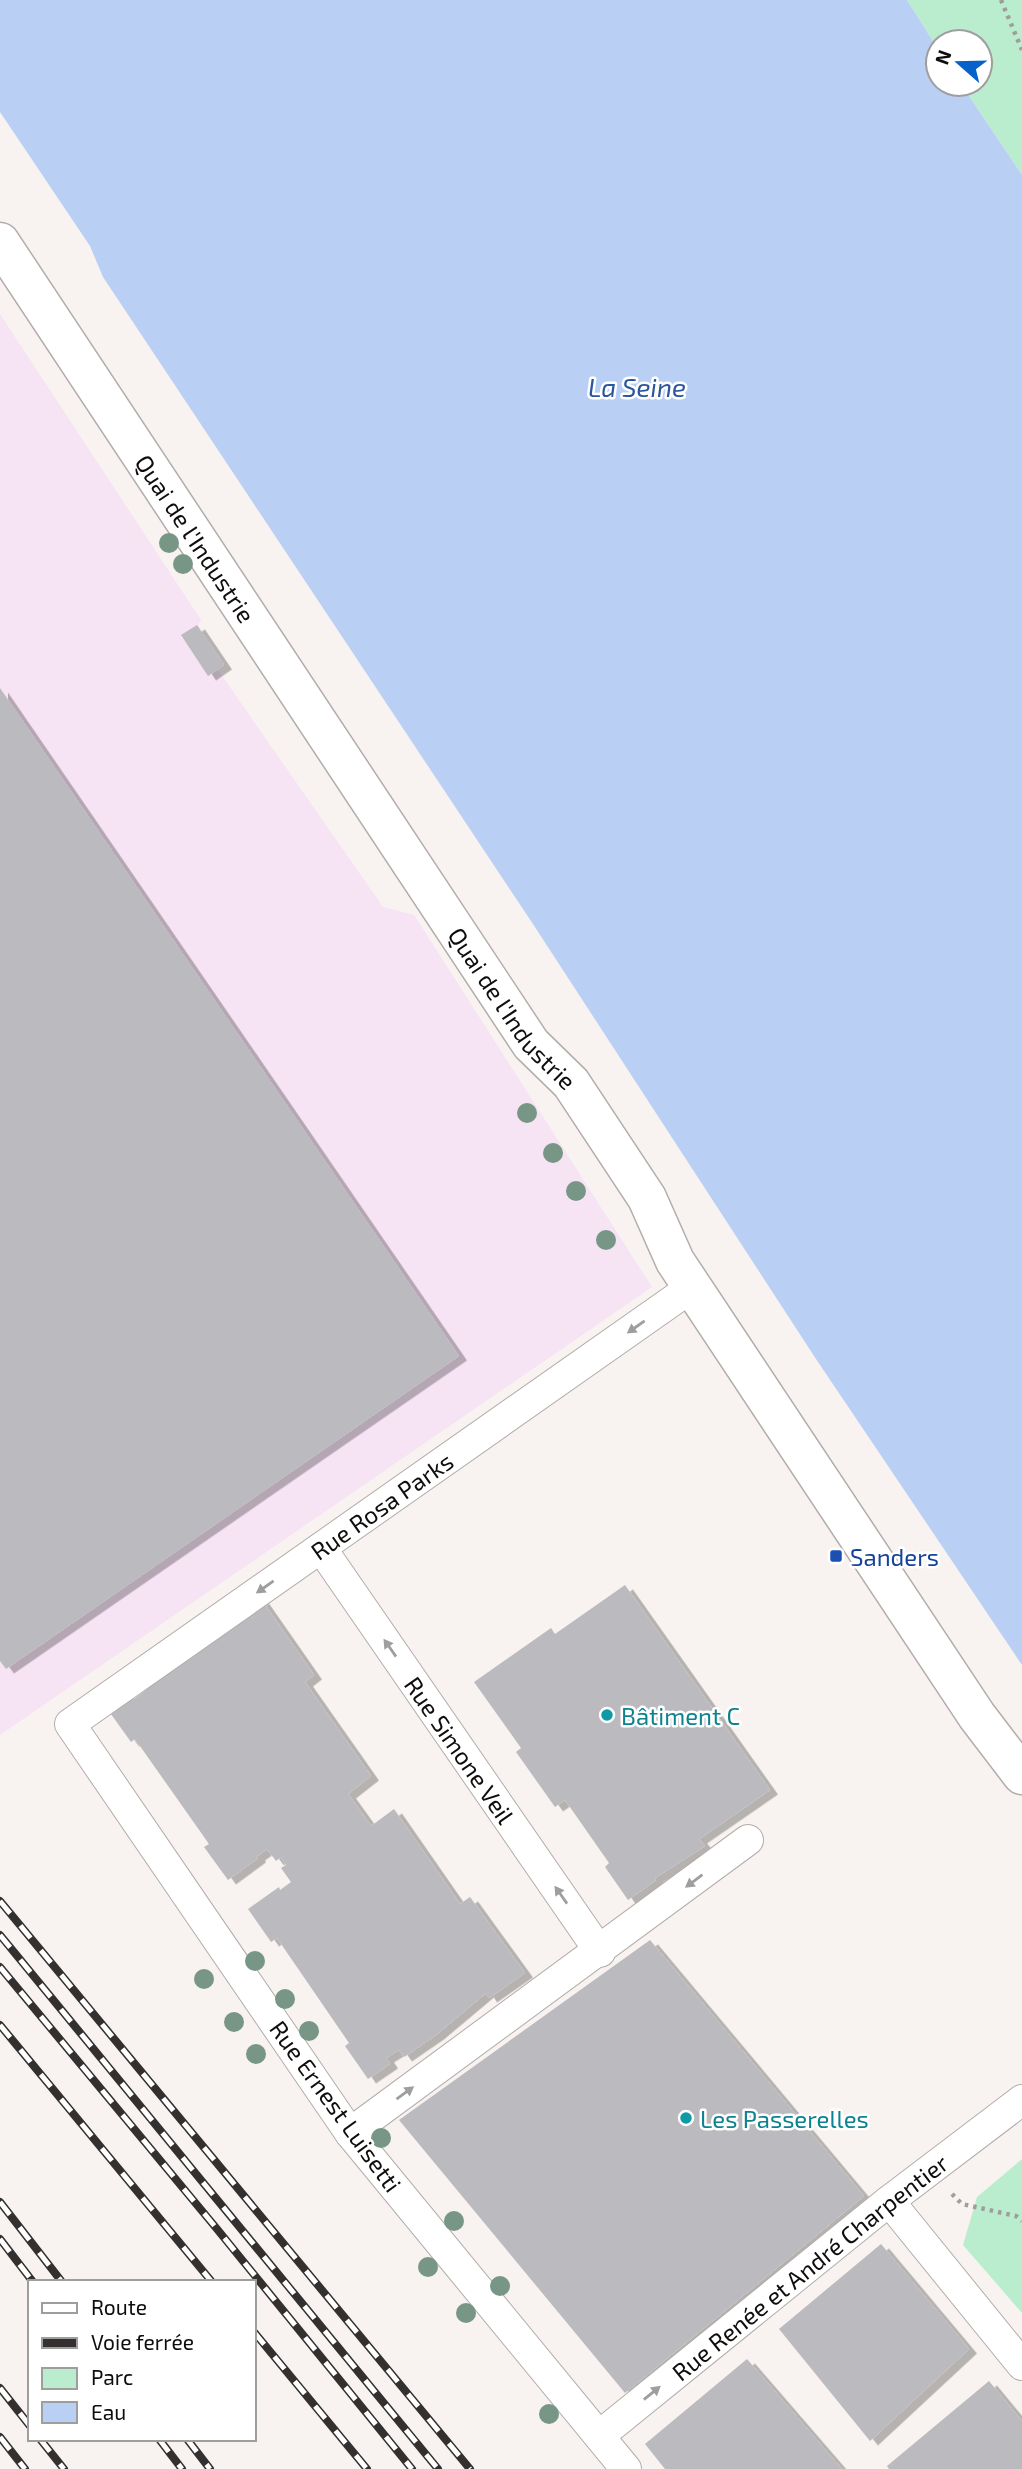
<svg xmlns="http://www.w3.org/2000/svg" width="1022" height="2469" font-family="'Exo 2',sans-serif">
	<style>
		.industrial { fill: #f6e3f4 }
		.green { fill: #baedce }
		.water { fill: #b9cff4 }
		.building { fill: #bbbabf; filter: url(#shadow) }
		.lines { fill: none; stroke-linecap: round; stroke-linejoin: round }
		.minor-casing { stroke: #b2adaa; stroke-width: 32 }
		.secondary-casing { stroke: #b2adaa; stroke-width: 41 }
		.path { stroke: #a19d9b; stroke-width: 4.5; stroke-dasharray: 3.5 5; stroke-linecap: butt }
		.minor { stroke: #fff; stroke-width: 30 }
		.secondary { stroke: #fff; stroke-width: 38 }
		.rail-casing { stroke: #33302f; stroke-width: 8 }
		.rail { stroke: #fff; stroke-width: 5; stroke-dasharray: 16; stroke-linecap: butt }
		.tree { fill: #789686 }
		.oneway { fill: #9f9e9e }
		.transit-dot { fill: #1a4fb4; stroke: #fff; stroke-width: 2.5 }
		.culture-dot { fill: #0f9aa8; stroke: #fff; stroke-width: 2.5 }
		.labels { text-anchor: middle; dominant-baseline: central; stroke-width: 5; stroke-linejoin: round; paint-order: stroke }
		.street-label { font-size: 24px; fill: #0f0d0c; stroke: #fff }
		.transit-label { font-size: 24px; fill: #164399; stroke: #fff; text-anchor: start }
		.culture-label { font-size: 24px; fill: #0d838f; stroke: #fff; text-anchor: start }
		.water-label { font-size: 26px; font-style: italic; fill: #2b559d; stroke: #fff }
	</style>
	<defs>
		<filter id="shadow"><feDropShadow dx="8" dy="4.5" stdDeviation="0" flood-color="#0004"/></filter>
	</defs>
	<rect width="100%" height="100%" fill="#f8f3f0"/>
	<path class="industrial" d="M0,314L201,620L198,625L224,665L218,670L383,907L414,915L652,1287L0,1735Z"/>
	<path class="green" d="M907,0H1022V175L961,84H980V42H938V49Z
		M1022,2159V2313L963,2245L977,2197Z"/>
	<path class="water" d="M0,0H907L938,49V84H961L1022,175V1665L816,1359L531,921L103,277L90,246L0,112Z"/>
	<path class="building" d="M197,625L224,665L208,676L181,635Z
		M0,688L459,1356L6,1669L0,1661Z
		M625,1585L770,1790L699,1839L705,1846L655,1878L656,1880L628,1900L605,1867L609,1863L565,1800L555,1807L516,1752L521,1748L474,1682L551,1628L555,1634Z
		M261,1599L314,1675L305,1682L371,1776L348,1794L361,1812L371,1826L394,1809L460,1904L470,1897L525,1973L489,1998L486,1993L436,2035L404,2057L399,2050L386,2058L390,2064L368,2079L345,2046L349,2043L277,1938L271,1942L248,1909L279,1887L280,1890L291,1882L281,1868L286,1865L281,1857L276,1861L267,1849L257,1856L258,1858L228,1880L204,1847L209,1844L135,1739L131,1742L108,1710L130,1694L134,1699L146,1690L141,1683Z
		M650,1940L864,2196L625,2393L399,2120Z
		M881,2244L969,2349L870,2441L779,2329Z
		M747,2359L842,2469H665L645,2444Z
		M989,2381L1022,2421V2469H889L887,2466Z"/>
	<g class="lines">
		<g class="minor-casing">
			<g id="minor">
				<path id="s1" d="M321,1548L600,1952"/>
				<path d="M350,2133L748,1840"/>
				<path d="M889,2201L1022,2365"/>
				<path id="s2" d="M599,2436L889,2201L1022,2100"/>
				<path id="s3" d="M626,2469L350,2133L70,1724L692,1287"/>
			</g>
		</g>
		<g class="secondary-casing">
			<g id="secondary">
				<path id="s4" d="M0,242L531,1044L571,1083L647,1198L675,1261L977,1716L1022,1775"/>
			</g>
		</g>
		<path class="path" d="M1001,0L1022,50
			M952,2194L962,2204L1016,2216L1022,2221"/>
		<use href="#minor" class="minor"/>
		<use href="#secondary" class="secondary"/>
		<g class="rail-casing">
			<path id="rail" d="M0,1901L470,2469
				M0,1935L438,2469
				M0,1967L217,2229L412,2469
				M0,2025L212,2282
				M0,2202L62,2282
				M0,2239L33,2282
				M254,2332L367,2469
				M0,2388L30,2426
				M0,2437L25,2469
				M40,2439L64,2469
				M159,2439L182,2469
				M187,2439L210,2469"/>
		</g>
		<use href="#rail" class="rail"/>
	</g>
	<g class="tree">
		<circle cx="169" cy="543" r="10"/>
		<circle cx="183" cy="564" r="10"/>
		<circle cx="527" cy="1113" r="10"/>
		<circle cx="553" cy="1153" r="10"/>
		<circle cx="576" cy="1191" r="10"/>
		<circle cx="606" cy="1240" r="10"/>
		<circle cx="255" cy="1961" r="10"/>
		<circle cx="204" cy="1979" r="10"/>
		<circle cx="285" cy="1999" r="10"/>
		<circle cx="234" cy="2022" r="10"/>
		<circle cx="309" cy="2031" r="10"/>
		<circle cx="256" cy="2054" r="10"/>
		<circle cx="381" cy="2138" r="10"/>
		<circle cx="454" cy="2221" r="10"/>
		<circle cx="428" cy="2267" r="10"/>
		<circle cx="500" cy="2286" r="10"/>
		<circle cx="466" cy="2313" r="10"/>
		<circle cx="549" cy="2414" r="10"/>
	</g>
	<defs><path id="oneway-solid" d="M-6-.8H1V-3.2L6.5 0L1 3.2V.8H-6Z" transform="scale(1.75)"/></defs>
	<g class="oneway">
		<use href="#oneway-solid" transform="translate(636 1327) rotate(145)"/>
		<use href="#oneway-solid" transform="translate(265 1587) rotate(145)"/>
		<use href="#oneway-solid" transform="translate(390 1648) rotate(-125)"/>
		<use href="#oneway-solid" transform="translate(694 1881) rotate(143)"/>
		<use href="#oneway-solid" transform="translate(561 1895) rotate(-125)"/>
		<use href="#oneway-solid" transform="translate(405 2093) rotate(-36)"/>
		<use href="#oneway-solid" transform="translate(652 2393) rotate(-39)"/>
	</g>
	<rect class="transit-dot" x="829" y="1549" width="14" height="14" rx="3.5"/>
	<g class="culture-dot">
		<circle cx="607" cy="1715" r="7"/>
		<circle cx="686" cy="2118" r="7"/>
	</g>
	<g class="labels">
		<g class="street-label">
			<text stroke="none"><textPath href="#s4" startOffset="355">Quai de l'Industrie</textPath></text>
			<text stroke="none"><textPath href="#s4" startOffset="922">Quai de l'Industrie</textPath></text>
			<text stroke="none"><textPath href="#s3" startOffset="1311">Rue Rosa Parks</textPath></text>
			<text stroke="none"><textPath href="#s1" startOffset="245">Rue Simone Veil</textPath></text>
			<text transform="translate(336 2106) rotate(54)">Rue Ernest Luisetti</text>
			<text stroke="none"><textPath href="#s2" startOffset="270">Rue Renée et André Charpentier</textPath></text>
		</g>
		<g class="transit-label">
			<text x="850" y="1556">Sanders</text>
		</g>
		<g class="culture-label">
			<text x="621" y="1715">Bâtiment C</text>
			<text x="700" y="2118">Les Passerelles</text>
		</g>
		<g class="water-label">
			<text x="637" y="386">La Seine</text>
		</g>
	</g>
	<rect x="28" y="2280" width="228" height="161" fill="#ffffff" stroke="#9f9e9e" stroke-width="2"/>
	<rect x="42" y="2303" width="35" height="10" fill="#ffffff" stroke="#9f9e9e" stroke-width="2"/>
	<text x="91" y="2315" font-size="21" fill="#0f0d0c">Route</text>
	<rect x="42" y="2338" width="35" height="10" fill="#33302f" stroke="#9f9e9e" stroke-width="2"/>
	<text x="91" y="2350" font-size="21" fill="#0f0d0c">Voie ferrée</text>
	<rect x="42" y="2368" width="35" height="21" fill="#baedce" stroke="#9f9e9e" stroke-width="2"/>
	<text x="91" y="2385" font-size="21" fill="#0f0d0c">Parc</text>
	<rect x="42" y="2402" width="35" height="21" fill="#b9cff4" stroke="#9f9e9e" stroke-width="2"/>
	<text x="91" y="2420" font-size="21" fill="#0f0d0c">Eau</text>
	<g transform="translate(959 63) rotate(290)"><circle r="33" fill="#ffffff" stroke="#9f9e9e" stroke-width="2"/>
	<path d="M0-5L12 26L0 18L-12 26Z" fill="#0761ca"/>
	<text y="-10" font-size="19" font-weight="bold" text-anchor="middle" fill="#0f0d0c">N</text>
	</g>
</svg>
